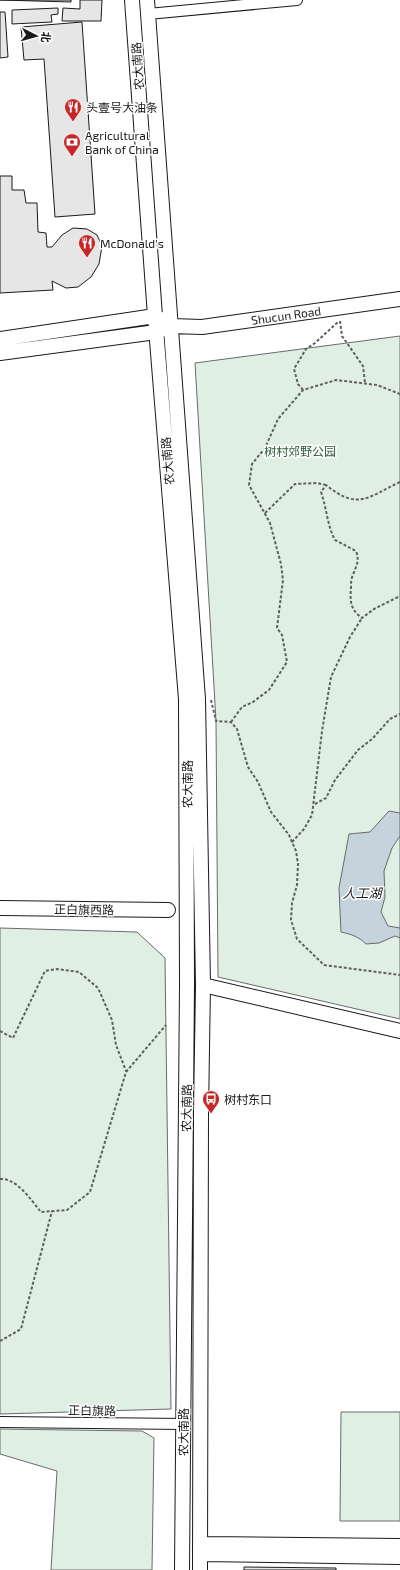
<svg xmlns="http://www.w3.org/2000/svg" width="400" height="1570" font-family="'Exo 2','Noto Sans SC',sans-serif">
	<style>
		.green { fill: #e0efe3; stroke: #6a6a6a }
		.water { fill: #c6d2dc; stroke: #6a6a6a }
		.building { fill: #e6e6e6; stroke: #1a1a1a }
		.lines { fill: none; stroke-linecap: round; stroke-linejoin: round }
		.street-casing { stroke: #1a1a1a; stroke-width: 12 }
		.secondary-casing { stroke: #1a1a1a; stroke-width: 16 }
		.path { stroke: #5f5f5f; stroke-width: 2; stroke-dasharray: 3 2; stroke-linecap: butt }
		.street { stroke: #fff; stroke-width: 10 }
		.secondary { stroke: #fff; stroke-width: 14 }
		.labels { text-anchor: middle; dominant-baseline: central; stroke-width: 3; stroke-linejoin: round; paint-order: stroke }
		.street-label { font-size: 12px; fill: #1a1a1a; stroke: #fff }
		.poi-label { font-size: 12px; fill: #1a1a1a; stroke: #fff; text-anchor: start }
		.park-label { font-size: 12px; fill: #2b5a34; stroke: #fff }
		.water-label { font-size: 13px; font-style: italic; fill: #1a1a1a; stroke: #fff }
	</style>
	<rect width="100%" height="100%" fill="#fff"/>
	<path class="green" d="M400,336V1019L218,977L216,721L195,363Z
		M0,928L137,932L165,958L171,1409L0,1414Z
		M341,1412H400V1521H340Z
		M0,1429L142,1431L154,1438L152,1570H51L57,1471L0,1454Z"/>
	<path class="water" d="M389,811L400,813V836L392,848L384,871L385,897L381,912L388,926L400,928V938L395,936L379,943L366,944C359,937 351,934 341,932L339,888L349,834L370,832Z"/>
	<path class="building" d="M0,0H71V2Z
		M80,0H102L101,21H62L63,8L80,9Z
		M58,8V14L51,15L52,22L12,24V10Z
		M0,12H5L8,57L0,58Z
		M82,22L95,214L55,217L44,59L24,60L21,27Z
		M0,176H12V190H24L26,203H37L38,232L46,233L47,247H52L62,235L73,228L87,229L97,235L102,246L99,264L91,277L78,287L66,288L52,281L53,290L0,293Z
		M244,1567L336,1568V1570H244Z"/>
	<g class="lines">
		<g class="street-casing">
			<path id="street" d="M148,14L297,0
				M0,1422L183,1424"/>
		</g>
		<g class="secondary-casing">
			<path id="secondary" d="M132,0L155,316L186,699L187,984L182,1570
				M147,0L198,699L203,985L201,1112L200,1570
				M0,339L155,316L162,320
				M0,353L156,332L172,326L202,327L400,299
				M0,908L168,910
				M203,985L400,1031
				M206,1544L400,1546
				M200,1554L400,1557"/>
		</g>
		<path class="path" d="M340,321L342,336L363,366L365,383
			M303,390L298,384L294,369L306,349L315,343L339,321
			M400,482C368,497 358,511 326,485L321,492C327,509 327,525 335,540L356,551C360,561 356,566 353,575C351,579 351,583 351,587C350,602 350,609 362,618L374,609L400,596
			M265,513L295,484L317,483L326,485
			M211,700L216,721L231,722L237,729L248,767L258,782L271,812L289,835L296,851L298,864L297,885L292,903L291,920L297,939L324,965L400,975
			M231,722L242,707L253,702L269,690L287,662L282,635L277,628L283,580L281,564L270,523L249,485L252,464L265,448L278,419L303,390L336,380L377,385L400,394
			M315,804L326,798L335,780L358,750L372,739L390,719L400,714
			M292,842L304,829L312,815L322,731L331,677L350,637L362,618
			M0,1031L13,1038L45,971L57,969L79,972L98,988L112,1020L116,1045L126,1071
			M0,1179C17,1178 31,1200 41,1212L67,1210L90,1192L126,1072L166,1025
			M0,1341L21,1329L52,1211"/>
		<use href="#street" class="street"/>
		<use href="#secondary" class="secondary"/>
	</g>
	<defs>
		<g id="restaurant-pin" transform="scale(0.9)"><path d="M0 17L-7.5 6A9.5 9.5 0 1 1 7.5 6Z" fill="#c62828" stroke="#fff"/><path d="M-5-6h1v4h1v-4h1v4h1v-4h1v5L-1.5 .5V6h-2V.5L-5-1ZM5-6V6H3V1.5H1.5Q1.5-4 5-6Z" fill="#fff"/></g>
		<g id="bank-pin" transform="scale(0.9)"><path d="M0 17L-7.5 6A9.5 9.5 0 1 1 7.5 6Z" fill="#c62828" stroke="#fff"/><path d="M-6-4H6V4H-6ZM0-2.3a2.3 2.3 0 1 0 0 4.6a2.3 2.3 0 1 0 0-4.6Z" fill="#fff"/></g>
		<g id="bus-pin" transform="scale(0.9)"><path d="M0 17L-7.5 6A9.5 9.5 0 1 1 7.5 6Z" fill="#c62828" stroke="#fff"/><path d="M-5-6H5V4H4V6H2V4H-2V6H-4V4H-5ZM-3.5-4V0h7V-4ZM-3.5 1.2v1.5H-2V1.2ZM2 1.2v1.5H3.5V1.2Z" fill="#fff"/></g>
	</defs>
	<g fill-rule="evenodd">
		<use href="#restaurant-pin" x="73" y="107"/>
		<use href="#bank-pin" x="72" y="142"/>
		<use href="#restaurant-pin" x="87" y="243"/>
		<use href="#bus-pin" x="211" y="1099"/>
	</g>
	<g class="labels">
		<g class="street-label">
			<text transform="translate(137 66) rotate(-94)">农大南路</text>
			<text transform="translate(286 315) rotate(-8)">Shucun Road</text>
			<text transform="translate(167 461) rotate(-95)">农大南路</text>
			<text transform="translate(187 784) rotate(-90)">农大南路</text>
			<text transform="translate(84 909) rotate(1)">正白旗西路</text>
			<text transform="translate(186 1108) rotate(-89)">农大南路</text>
			<text transform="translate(92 1410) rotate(1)">正白旗路</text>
			<text transform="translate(183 1432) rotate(-90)">农大南路</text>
		</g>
		<g class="poi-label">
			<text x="86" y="107">头壹号大油条</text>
			<text x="85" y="135">Agricultural<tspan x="85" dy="14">Bank of China</tspan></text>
			<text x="100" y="243">McDonald's</text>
			<text x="224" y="1099">树村东口</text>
		</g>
		<g class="park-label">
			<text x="300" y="451">树村郊野公园</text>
		</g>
		<g class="water-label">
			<text x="362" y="893">人工湖</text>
		</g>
	</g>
	<g transform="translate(36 36) rotate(96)" stroke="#ffffff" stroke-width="3" paint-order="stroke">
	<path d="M0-3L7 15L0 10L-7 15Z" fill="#1a1a1a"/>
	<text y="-6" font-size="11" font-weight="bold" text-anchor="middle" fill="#1a1a1a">北</text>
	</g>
</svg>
